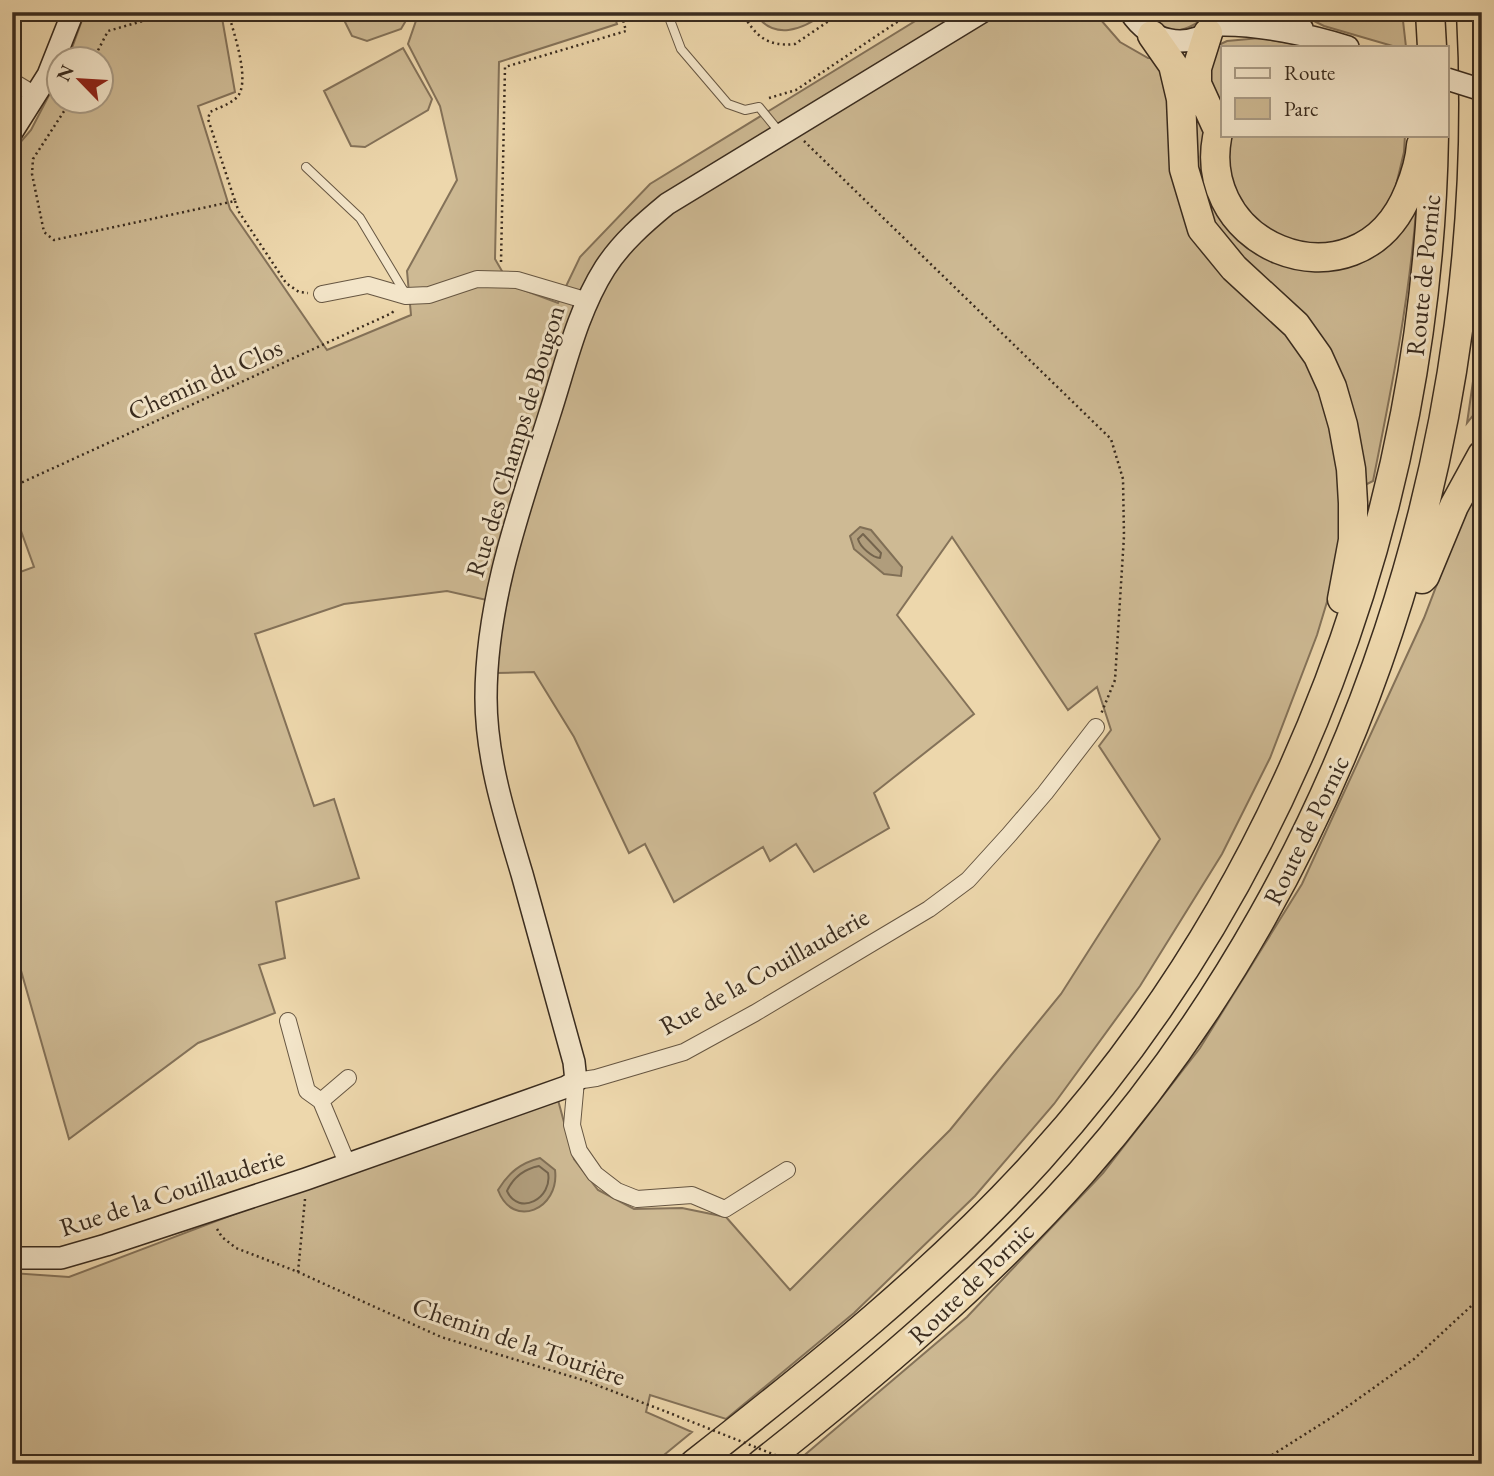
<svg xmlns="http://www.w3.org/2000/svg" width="1494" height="1476" font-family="'EB Garamond',serif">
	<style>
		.green { fill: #ceba94; stroke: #847259; stroke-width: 2 }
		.water { fill: #b09d7c; stroke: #806f56; stroke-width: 2 }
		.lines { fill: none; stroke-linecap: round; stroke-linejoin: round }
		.shore { stroke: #74644d; stroke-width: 2 }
		.lane-casing { stroke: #665642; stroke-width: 10 }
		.street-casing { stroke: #665642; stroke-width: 18 }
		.secondary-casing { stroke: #392b1e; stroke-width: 24 }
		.highway-casing { stroke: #392b1e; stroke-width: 31 }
		.path { stroke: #392b1e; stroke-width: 2.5; stroke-dasharray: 2 3.5; stroke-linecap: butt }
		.lane { stroke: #f3e5c9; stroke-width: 8 }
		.street { stroke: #f3e5c9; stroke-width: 16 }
		.secondary { stroke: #f3e5c9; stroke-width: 21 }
		.highway { stroke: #edd7ac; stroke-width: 28 }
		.secondary-bridge-casing { stroke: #392b1e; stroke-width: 24; stroke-linecap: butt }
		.path-bridge { stroke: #392b1e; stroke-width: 2.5; stroke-dasharray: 2 3.5; stroke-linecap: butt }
		.secondary-bridge { stroke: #f3e5c9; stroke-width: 21 }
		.labels { text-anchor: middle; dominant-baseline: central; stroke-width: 6; stroke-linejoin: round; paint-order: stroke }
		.street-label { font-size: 26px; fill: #392b1e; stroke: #f3e5c9 }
	</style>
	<rect width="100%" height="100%" fill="#edd7ac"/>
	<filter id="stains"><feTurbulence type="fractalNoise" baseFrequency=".00286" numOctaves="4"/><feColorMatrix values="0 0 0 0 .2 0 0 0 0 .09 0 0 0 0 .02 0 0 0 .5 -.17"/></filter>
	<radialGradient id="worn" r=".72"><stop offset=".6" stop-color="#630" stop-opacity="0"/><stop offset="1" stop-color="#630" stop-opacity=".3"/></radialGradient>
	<path class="green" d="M85,12H221L235,92L198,106L230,209L327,350L411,315L407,271L457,180L440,106L408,44L419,12H613L617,24L499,62L495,259L510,285L558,303L580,257L650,184L930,12H1094L1120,42L1148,58L1189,59L1227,41L1260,38L1301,45V47H1223V135H1405L1404,152L1393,198L1416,211C1409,302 1391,391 1373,481L1343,496L1339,562L1317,635L1270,758L1222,854L1140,986L1054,1104L975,1196L854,1313L726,1419L650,1395L646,1412L692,1432L653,1464H12V1273L69,1277L298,1190L558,1100L574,1159L598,1190L634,1209L682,1208L726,1217L790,1290L950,1130L1061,994L1160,839L1099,746L1111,730L1097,687L1068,710L952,537L897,615L974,714L874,793L889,828L814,872L796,844L770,861L763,847L674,902L645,844L629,853L574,737L534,672L496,673L500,603L447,591L344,604L255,634L314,806L334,799L359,878L276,902L285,958L259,965L275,1013L198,1043L69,1139L12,939V575L34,567L12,506V152L31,130L59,76L60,102H102V60L68,59Z
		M340,12H411L401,29L367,41L352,36Z
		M754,12H826C803,30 773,42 754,12Z
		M1139,12H1210C1199,24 1180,35 1163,29C1155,26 1146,17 1139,12Z
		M1296,12H1402L1406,47H1396L1324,26Z
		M403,48L432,99L428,110L365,147L351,146L324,91Z
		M1482,319V404L1467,423Z
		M1482,479V1464H794L967,1317L1103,1173L1200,1048L1302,884L1424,618L1468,503Z"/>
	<path class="water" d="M860,527L871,530L902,567L901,576L884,574L854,549L850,536Z
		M540,1158L555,1170C560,1209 513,1230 498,1190C509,1172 521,1163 540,1158Z"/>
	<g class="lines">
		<path class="shore" d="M863,534L881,553L880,558C873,558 860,547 858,539Z
			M539,1166L548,1173C553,1198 519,1217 507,1191C513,1178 524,1169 539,1166Z"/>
		<g class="lane-casing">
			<path id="lane" d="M667,12L681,49L728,104L745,110L759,107L781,134
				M306,167L360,218L405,293"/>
		</g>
		<g class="street-casing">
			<path id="street" d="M12,81L37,96
				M322,294L368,285L406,296L429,295L477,279L517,280L588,301
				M288,1021L307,1091L321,1101L347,1163
				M321,1101L348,1078
				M787,1170L725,1209L692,1195L637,1199L617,1191L595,1174L579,1151L572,1125L576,1081L596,1078L684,1052L755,1013L929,909L968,880L1008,836L1045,793L1096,727"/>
		</g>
		<g class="secondary-casing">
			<path id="secondary" d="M1130,12C1150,42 1186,51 1215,28
				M1271,12L1302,28
				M1219,25C1258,24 1310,35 1348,47
				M12,132L48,75L73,12
				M12,1258H61L106,1245L306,1179L566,1087L576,1081L574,1062C557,999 539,937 522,874C505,817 486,758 486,698C486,600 520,508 549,416C565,367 577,312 605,268C621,243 644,223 667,204L982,12"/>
		</g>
		<g class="highway-casing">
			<path id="highway" d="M1430,12L1432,47
				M1208,33L1197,68V84L1218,130
				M1152,35L1173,65L1181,99L1184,169L1202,229L1234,268L1296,325L1318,356L1332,387L1343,425L1351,469L1353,503V540L1342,599
				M1223,116C1176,244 1358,319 1409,191C1415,176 1420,161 1421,145
				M1422,579L1425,576L1454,506L1482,455
				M694,1464C815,1369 936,1273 1039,1159C1291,880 1428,508 1434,135
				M761,1464C875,1374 985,1281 1081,1173C1358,858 1494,430 1471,12"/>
		</g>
		<path class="path" d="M742,12C755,36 767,47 795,44L842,12
			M93,60L108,31L174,12
			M769,98L796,90L912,12
			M70,102L33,159L32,174L44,232L54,240L235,201L208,119L210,112C218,108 228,105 235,99C253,86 233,31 228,12
			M804,141L1111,439L1123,479L1124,536L1115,680L1101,714
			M235,201L239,212L286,283L299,292L308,293
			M501,262L505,67L626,31L621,12
			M12,487L392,313L395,309
			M217,1229L222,1237L236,1248L298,1272L441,1337L586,1381L667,1412
			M298,1272L305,1199
			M1258,1464L1337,1414L1414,1359L1482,1296"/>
		<use href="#lane" class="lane"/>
		<use href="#street" class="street"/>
		<use href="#secondary" class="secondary"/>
		<use href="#highway" class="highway"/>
		<g class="secondary-bridge-casing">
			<path id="secondary-bridge" d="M1447,79L1482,90"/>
		</g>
		<path class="path-bridge" d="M667,1412L798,1464"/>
		<use href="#secondary-bridge" class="secondary-bridge"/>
	</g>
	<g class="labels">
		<g class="street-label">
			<text transform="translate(1423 275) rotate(-84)">Route de Pornic</text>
			<text transform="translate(205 379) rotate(-24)">Chemin du Clos</text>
			<text transform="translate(515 441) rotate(-73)">Rue des Champs de Bougon</text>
			<text transform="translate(1306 830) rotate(-64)">Route de Pornic</text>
			<text transform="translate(764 971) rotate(-29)">Rue de la Couillauderie</text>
			<text transform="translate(172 1192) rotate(-18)">Rue de la Couillauderie</text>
			<text transform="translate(971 1283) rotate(-44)">Route de Pornic</text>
			<text transform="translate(519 1341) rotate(19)">Chemin de la Tourière</text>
		</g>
	</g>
	<rect width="1494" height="1476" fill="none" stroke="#edd7ac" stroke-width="42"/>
	<rect x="14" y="14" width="1466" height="1448" fill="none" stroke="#392b1e" stroke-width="3.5"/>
	<rect x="21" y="21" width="1452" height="1434" fill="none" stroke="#392b1e" stroke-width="2"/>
	<rect x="1221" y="46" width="228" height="91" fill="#f3e5c9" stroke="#a99b85" stroke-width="2"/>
	<rect x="1235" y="68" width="35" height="10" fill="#f3e5c9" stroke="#a99b85" stroke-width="2"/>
	<text x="1284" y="80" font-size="21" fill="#392b1e">Route</text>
	<rect x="1235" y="98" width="35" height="21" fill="#ceba94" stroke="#a99b85" stroke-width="2"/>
	<text x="1284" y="116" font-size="21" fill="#392b1e">Parc</text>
	<g transform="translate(80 80) rotate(295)"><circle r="33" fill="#f3e5c9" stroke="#a99b85" stroke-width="2"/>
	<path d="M0-5L12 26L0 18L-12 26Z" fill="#8f2418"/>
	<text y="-10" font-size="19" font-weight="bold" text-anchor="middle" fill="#392b1e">N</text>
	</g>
	<rect width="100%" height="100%" filter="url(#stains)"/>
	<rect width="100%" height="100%" fill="url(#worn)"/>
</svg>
